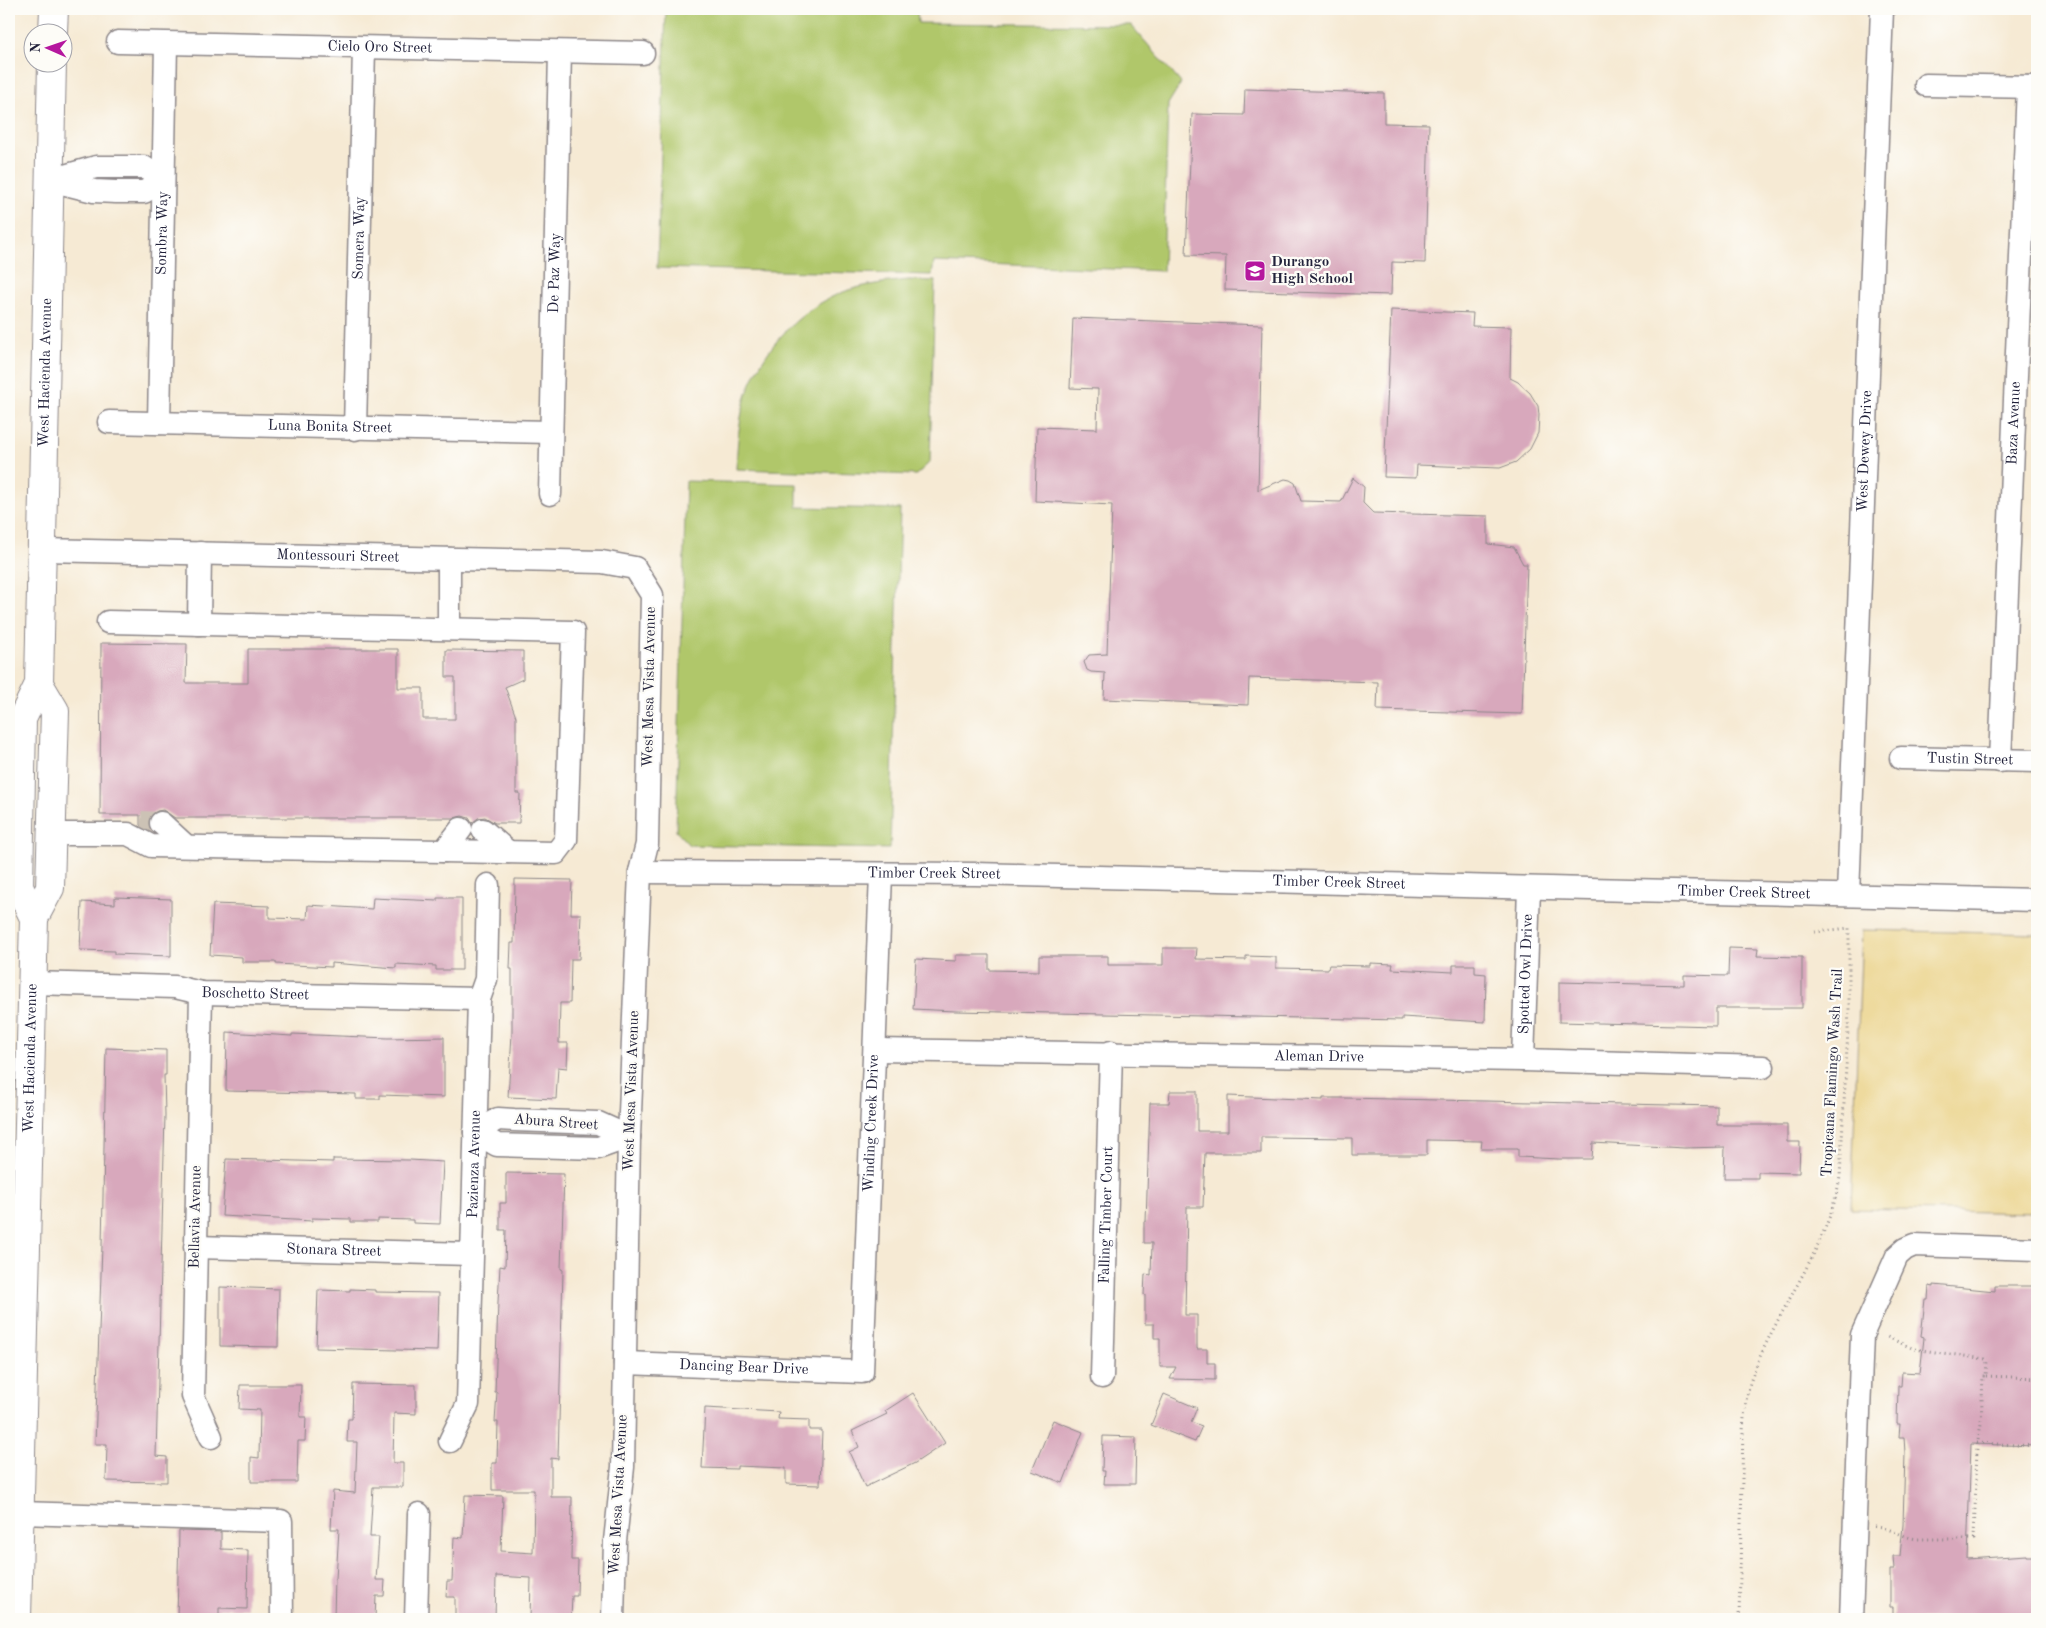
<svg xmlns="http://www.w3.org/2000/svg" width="2046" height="1628" font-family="'Old Standard TT',serif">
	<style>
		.green { fill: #b0c76b; stroke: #697453 }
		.sand { fill: #eeda9e; stroke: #887e6c }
		.building { fill: #d8a8bc }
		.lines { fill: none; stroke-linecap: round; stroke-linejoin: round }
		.minor-tunnel { stroke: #ccc2b5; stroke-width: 22; stroke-dasharray: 22 11; stroke-linecap: butt }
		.minor-casing { stroke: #8c8688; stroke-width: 25 }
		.major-casing { stroke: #8c8688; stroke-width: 30 }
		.path { stroke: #8c8688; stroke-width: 3; stroke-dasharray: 1 4; stroke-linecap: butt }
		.minor { stroke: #fff; stroke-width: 22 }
		.major { stroke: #fff; stroke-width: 28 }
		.labels { text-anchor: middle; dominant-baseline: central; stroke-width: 4.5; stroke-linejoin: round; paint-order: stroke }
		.street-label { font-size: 15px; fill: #22223b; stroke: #fdfcf7 }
		.poi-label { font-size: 15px; font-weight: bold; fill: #22223b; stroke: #fdfcf7; text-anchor: start }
	</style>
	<rect width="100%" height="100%" fill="#fdfcf7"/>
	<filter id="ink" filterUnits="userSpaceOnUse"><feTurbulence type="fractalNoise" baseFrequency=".02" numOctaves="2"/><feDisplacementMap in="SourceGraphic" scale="10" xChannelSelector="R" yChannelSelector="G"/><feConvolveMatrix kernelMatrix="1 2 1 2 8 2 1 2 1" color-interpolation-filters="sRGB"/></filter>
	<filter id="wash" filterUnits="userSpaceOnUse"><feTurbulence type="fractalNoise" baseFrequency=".0096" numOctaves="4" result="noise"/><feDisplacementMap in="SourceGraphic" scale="20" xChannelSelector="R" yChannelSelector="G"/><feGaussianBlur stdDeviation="1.12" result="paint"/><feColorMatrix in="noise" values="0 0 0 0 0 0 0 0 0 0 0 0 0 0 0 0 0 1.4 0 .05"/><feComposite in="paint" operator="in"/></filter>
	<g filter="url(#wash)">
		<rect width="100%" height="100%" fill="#f6ead4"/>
		<path class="green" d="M666,9H917L918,23L1131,25L1181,83L1168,104L1163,271L934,262L932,275L657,268Z
			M909,280L935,281L930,462L916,475L736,469C737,450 738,431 742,412C753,358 797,307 849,290C868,284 889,282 909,280Z
			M686,481L797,484V507L900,509L890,849L689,845L676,831Z"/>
		<path class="sand" d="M1862,930L2037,934V1213L1851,1209Z"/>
		<g id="blocks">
			<path class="building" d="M1245,89L1384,93V123L1429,124L1425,263L1392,262L1391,295L1225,290L1226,256L1186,255L1192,114L1244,115Z
				M1391,310L1473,313L1472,326L1511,327L1510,378L1518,382L1530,393L1538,406L1539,415L1538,433L1530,449L1516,462L1500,468L1417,465L1416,478L1384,477Z
				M1073,318L1262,325L1258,490L1285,479L1290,480L1295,483L1301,501L1341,502L1353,478L1364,487L1363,503L1373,513L1488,516V544L1514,547L1523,564H1527L1522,714L1377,710L1378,682L1249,678L1248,705L1104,699L1105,673L1091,672L1087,670L1084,662L1089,655L1107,654L1112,505L1035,501L1037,427L1097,429L1098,389L1070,388Z
				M101,643L187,644L186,683H248V649H398V688H423V719H455V677H446V650L523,651V679L505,687L516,717V793H520L519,823H495L485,817L478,818L472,823L469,818L462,816L454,818H175L163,810L157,811L151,815L148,821L151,831L140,825V815H100Z
				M515,879L572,880L571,914H581L579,959H571L570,1003H560L559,1043H568L567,1068L558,1067L556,1099L508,1097L512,1034V969H510L511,943H514Z
				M115,897L171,899V956L114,954V951L80,950L82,902L115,904Z
				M373,898L437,901V898H462V970H436V966L396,964V968L331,963V967L276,964V962H242V957L210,955L213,904L269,906V918L307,919L308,905L372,909Z
				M1163,948H1197L1196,959L1246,960V956L1276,957V968L1328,969L1329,965L1370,966V963L1393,964L1392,969L1453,972V965H1475V973L1486,974L1485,1022L1402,1017V1020L955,1011L913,1009L916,959L956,961V955H989V970L1039,971V956H1108V965H1163Z
				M1729,948L1758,949L1757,956L1802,957V1008H1716V1026L1559,1022V982L1684,985V975L1728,976Z
				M227,1032L292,1036V1034L388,1038L444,1037V1097L380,1095V1099H356V1094L226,1091Z
				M106,1048L166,1050V1075H164L165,1115L156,1456L167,1457V1482L106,1481L107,1444H95L102,1246Z
				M1170,1091H1197V1131H1228V1096L1323,1100V1098H1345L1717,1106V1125H1787V1142H1800L1799,1173L1758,1172V1178H1724L1725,1147L1684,1148L1593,1143L1592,1159H1559L1518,1157V1149H1481L1482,1141L1427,1140V1155H1352V1138L1261,1137V1153H1205L1203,1207H1187L1185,1315H1197V1349H1207V1363H1215V1380L1170,1379L1176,1367H1160V1338H1154V1324H1145V1295H1144L1145,1274L1151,1275L1152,1243H1144V1222H1146L1150,1103H1169Z
				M226,1159L333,1162V1159L410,1160L443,1162L440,1224L413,1223V1220L378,1219V1222H351V1219L312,1218V1221L222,1216Z
				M506,1173L564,1174L561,1269L563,1270L558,1459L551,1458V1497H572L571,1560H578L577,1596H572L571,1619H530L531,1578L496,1576L495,1619H455V1597H446L447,1581H452L454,1537L463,1538L465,1495L503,1496L501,1551L533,1553L534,1490H492V1463H497L498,1422H495L497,1392H495L498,1302L500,1266L505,1267L506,1230H500V1203H506Z
				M1934,1285L1995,1291V1286H2037V1446L1971,1444L1967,1559L2027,1555V1556H2037V1619H1893V1607H1890V1569H1894L1893,1556H1900L1903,1525L1905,1453L1904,1437H1899L1900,1424H1897L1898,1386H1901L1902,1372L1920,1373L1924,1338L1921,1337L1925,1299H1928L1929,1286L1934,1287Z
				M220,1287L279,1289L278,1347L220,1346Z
				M350,1289L375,1290V1292L439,1293L437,1351L316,1348L318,1290L350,1291Z
				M353,1384L416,1385V1414L394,1413L393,1463H403V1487H373L370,1537H379L376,1580H385L384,1596H376L375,1618L334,1617L335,1579H336L339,1529H331L333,1491L355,1493L357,1442H347L348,1419H352Z
				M240,1385H301L300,1417H306L305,1441H298L297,1482H251V1457L259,1458L260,1410L239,1409Z
				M913,1393L945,1443L915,1463L865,1487L849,1452L859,1447L852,1431L887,1414L885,1411Z
				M1164,1394L1197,1408L1191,1422L1202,1426L1195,1442L1151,1425Z
				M705,1408L779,1412L778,1419L809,1420V1430H822L820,1485L786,1484V1468L737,1466V1469L702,1468Z
				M1053,1420L1083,1432L1063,1483L1032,1471Z
				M1103,1436L1136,1437L1135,1484H1104L1105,1471H1102Z
				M179,1531L221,1532V1549L248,1550L247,1609L219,1608V1619H177Z"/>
		</g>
	</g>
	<g filter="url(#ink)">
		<use href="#blocks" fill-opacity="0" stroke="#8c8688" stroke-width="1"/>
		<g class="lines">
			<path class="minor-tunnel" d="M141,822L161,823"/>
			<g class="minor-casing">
				<g id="minor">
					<path id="s1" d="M118,42L643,53"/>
					<path d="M1926,85L2037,87"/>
					<path d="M96,167H144L163,181L144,192H116L94,191L50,180Z"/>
					<path id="s2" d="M109,422L551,432"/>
					<path id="s3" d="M159,423L166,44"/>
					<path id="s4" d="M355,429L364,48"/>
					<path id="s5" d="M550,494L560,52"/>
					<path id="s6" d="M42,550L602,562L635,568L652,595L647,844L640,872L629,1137L623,1467L615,1541L613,1619"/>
					<path d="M449,559V628"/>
					<path d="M199,624L200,553"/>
					<path id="s7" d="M1901,758L2037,761"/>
					<path id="s8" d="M2000,761L2028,87"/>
					<path d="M161,823L186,846"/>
					<path d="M483,830L508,852"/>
					<path d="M52,834H128L151,846L556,853L566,840L573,632L108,622"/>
					<path d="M444,851L461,829"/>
					<path id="s9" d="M640,872L975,874L2037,900"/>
					<path id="s10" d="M1848,895L1882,9"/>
					<path id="s11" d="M32,983L175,987L201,993L479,999"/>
					<path d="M201,993L193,1396L211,1437"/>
					<path id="s12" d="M875,1050L1523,1060L1763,1067"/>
					<path id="s13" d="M1523,1060L1529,888"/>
					<path d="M475,1132L498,1119L514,1120L598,1123L629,1137"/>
					<path d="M475,1132L497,1145L598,1148L629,1137"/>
					<path id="s14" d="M195,1247L471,1254"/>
					<path id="s15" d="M625,1363L862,1372L881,874"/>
					<path id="s16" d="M1102,1377L1111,1052"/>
					<path id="s17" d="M450,1441L468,1404L479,999L486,979L488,885"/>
					<path d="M20,1513L281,1521L282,1619"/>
					<path d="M416,1619L419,1514"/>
					<path d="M1851,1619L1862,1335L1897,1256L1905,1249L1914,1245L2037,1249"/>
				</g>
			</g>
			<g class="major-casing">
				<g id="major">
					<path d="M53,32L54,9"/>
					<path d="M34,918L50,888L55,711L39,684"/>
					<path id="s18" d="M17,1619L34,918L19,887L22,719L39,684L52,62"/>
				</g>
			</g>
			<path class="path" d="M1986,1376L2037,1378
				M1977,1443L2037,1446
				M1875,1527C1893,1528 1901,1537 1917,1539H1974L1977,1446L1981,1424L1983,1376H1986L1987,1361L1985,1359L1914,1349L1885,1336
				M1739,1619C1740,1573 1741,1526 1742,1479C1743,1445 1741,1407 1753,1374C1778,1307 1828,1249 1840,1177L1849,1011V928L1815,932"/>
			<use href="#minor" class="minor"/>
			<use href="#major" class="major"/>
		</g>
	</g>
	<defs>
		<g id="school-square" transform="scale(1.125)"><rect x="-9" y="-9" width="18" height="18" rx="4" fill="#b5179e" stroke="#fdfcf7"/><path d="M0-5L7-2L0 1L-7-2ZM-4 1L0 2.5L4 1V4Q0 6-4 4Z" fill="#fff"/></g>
	</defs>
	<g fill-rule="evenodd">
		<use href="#school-square" x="1255" y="271"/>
	</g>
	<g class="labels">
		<g class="street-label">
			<text stroke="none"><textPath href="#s1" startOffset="262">Cielo Oro Street</textPath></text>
			<text stroke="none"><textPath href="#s3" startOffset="190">Sombra Way</textPath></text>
			<text stroke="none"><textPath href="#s4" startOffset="191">Somera Way</textPath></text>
			<text stroke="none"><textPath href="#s5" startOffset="221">De Paz Way</textPath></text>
			<text stroke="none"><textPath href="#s18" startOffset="1254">West Hacienda Avenue</textPath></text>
			<text stroke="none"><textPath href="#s8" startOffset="338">Baza Avenue</textPath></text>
			<text stroke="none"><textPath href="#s2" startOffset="221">Luna Bonita Street</textPath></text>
			<text stroke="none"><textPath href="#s10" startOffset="444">West Dewey Drive</textPath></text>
			<text stroke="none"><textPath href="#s6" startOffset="296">Montessouri Street</textPath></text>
			<text transform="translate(650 687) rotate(-89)">West Mesa Vista Avenue</text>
			<text stroke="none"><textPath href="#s7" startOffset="69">Tustin Street</textPath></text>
			<text stroke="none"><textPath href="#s9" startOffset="294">Timber Creek Street</textPath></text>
			<text stroke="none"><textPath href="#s9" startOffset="699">Timber Creek Street</textPath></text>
			<text stroke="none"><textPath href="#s9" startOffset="1104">Timber Creek Street</textPath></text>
			<text stroke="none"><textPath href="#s13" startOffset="86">Spotted Owl Drive</textPath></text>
			<text stroke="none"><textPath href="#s11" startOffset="224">Boschetto Street</textPath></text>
			<text stroke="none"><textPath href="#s12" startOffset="444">Aleman Drive</textPath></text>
			<text stroke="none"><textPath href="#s18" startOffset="561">West Hacienda Avenue</textPath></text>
			<text transform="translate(1833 1073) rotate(-87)">Tropicana Flamingo Wash Trail</text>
			<text transform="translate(632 1091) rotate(-88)">West Mesa Vista Avenue</text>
			<text transform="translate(556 1123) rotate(4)">Abura Street</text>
			<text stroke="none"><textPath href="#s15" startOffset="486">Winding Creek Drive</textPath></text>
			<text stroke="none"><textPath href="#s17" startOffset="281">Pazienza Avenue</textPath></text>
			<text stroke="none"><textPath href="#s16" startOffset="162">Falling Timber Court</textPath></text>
			<text transform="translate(196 1217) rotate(-89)">Bellavia Avenue</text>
			<text stroke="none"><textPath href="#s14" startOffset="139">Stonara Street</textPath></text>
			<text stroke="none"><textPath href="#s15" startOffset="119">Dancing Bear Drive</textPath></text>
			<text transform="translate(619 1495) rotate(-87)">West Mesa Vista Avenue</text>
		</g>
		<g class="poi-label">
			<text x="1271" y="262">Durango<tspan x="1271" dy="17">High School</tspan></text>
		</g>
	</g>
	<rect width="2046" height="1628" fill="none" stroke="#fdfcf7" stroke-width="30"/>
	<g transform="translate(48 48) rotate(272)"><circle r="24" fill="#fdfcf7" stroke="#a5a5ac"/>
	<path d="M0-4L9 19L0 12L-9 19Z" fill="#b5179e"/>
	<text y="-8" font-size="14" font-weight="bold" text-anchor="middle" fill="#22223b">N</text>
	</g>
</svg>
